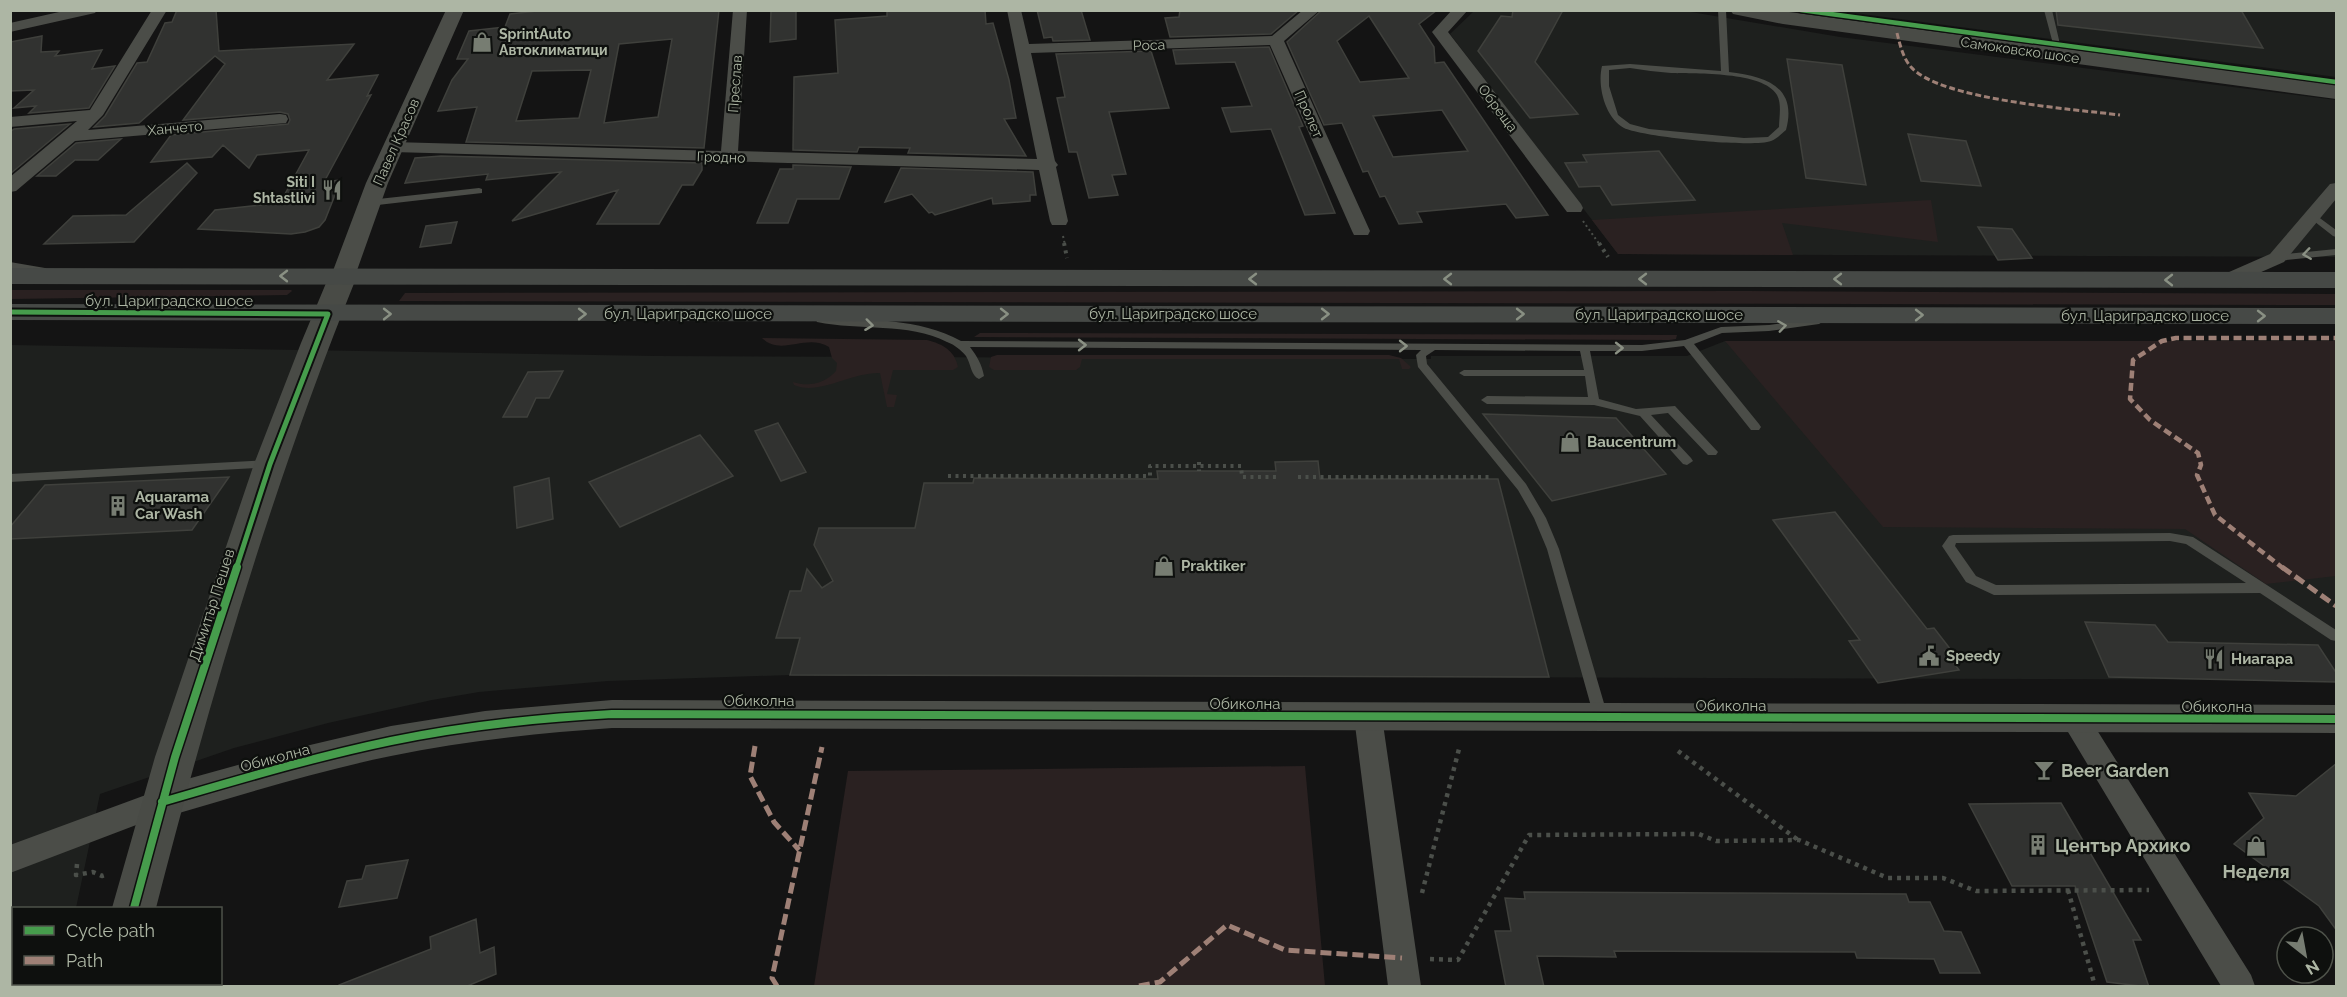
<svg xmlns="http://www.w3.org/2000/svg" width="2347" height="997" font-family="Raleway,sans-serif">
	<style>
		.built { fill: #1e201e }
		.green { fill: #2a2121 }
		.building { fill: #313230; stroke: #3f403c; stroke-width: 1.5; fill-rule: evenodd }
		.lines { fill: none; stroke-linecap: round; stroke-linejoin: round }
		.path-far2 { stroke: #4b4f4a; stroke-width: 2; stroke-dasharray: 2 3; stroke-linecap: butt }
		.path-far1 { stroke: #4b4f4a; stroke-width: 4; stroke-dasharray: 3 4.5; stroke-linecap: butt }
		.path { stroke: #4b4f4a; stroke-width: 4.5; stroke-dasharray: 4 5; stroke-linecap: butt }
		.service { fill: #4b4d48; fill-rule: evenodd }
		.minor { fill: #4b4d48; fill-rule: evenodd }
		.tertiary { fill: #4b4d48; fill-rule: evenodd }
		.secondary { fill: #494b46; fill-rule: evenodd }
		.trunk { fill: #464946; fill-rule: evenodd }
		.quiet-far2 { stroke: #9e8076; stroke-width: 3; stroke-dasharray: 6 3; stroke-linecap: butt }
		.quiet-far1 { stroke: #9e8076; stroke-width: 4.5; stroke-dasharray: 8 4.5; stroke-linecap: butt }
		.quiet { stroke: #9e8076; stroke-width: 5; stroke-dasharray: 11 5; stroke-linecap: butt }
		.cycleway-far2-casing { stroke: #0e100e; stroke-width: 7 }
		.cycleway-far1-casing { stroke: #0e100e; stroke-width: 9 }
		.cycleway-casing { stroke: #0e100e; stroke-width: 11 }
		.cycleway-far2 { stroke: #469c4c; stroke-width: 4.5 }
		.cycleway-far1 { stroke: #469c4c; stroke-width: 5 }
		.cycleway { stroke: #469c4c; stroke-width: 8 }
		.oneway { stroke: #8b9184 }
		.oneway2 { stroke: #899083 }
		.labels { text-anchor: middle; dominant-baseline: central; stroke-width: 4.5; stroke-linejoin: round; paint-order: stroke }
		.far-poi-label { font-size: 14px; font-weight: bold; fill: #adb6a4; stroke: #0e100e; text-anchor: start }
		.far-street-label { font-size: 14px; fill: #adb6a4; stroke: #0e100e }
		.street-label { font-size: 15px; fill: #adb6a4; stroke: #0e100e }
		.poi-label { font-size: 15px; font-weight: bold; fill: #adb6a4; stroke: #0e100e; text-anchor: start }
		.near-poi-label { font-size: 18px; font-weight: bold; fill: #adb6a4; stroke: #0e100e; text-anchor: start }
	</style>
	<rect width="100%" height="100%" fill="#141414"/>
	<path class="built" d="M1474,11H1685L1840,37L2336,100V257L1618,254L1450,34Z
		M1840,11H2336V77Z
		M1725,341H2336V680L790,675L608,681L479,692L432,700L328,723L234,748L100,794L76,908H14V984H60L59,986H11V345L655,356L1431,359V356H1687Z"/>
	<path class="green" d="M1931,200L1938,242L1782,223L1793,255L1618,254L1592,220Z
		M10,290H291L292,291L287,295L11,299Z
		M1748,291L2336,294V305L399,301L405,293Z
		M980,333L1677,335L1676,339L1669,340L974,337Z
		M762,338L927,340C943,344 955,351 958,367L953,370H893L887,394L897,395L894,407H887L880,373C851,372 819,396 794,385L793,382C809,387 824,384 836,371L837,363L832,358L829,347C806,333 781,357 762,338Z
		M1725,341H2336V576L2266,584L2185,529L1883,527Z
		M997,355H1389L1401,358L1411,367L1409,369H1402L1399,359H1082L1080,367L1076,370H994L989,367L991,357Z
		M1305,766L1325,986H814L848,771Z"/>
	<path class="building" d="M177,10H216L219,51L354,44L327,80L378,75L367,96L371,95L324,182L341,180L325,220L319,227L305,232L291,234L198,229L215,210L280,203L309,150L257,155L249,168L223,145L212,157L151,162L171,135L288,124L290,120L288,114L280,112L183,120L225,64L215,56L139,123L94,127L105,116L137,63L147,62L165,23L172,22Z
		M546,10H719L704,148L466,142L477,107L438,111L452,80L468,59H457L469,31L505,27L510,14ZM672,39L658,117L604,123L619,44ZM591,70L579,118L516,121L532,71Z
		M771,10H796V39L770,42Z
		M887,10H985L986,24L993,23L1009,80L1016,118L1004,119L1026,156L908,153L910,148L859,147L857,152L793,150L794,77L838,73L835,20L887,16Z
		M1037,10H1081L1090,40L1053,41L1052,37L1044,38Z
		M1180,10H1299L1271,34L1170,37L1165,18L1179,17Z
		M1322,10H1437L1419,24L1434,47L1435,63L1444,62L1548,215L1516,218L1506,204L1417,212L1422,222L1399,224L1385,196L1380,197L1368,171L1363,172L1342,123L1324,125L1287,42ZM1369,16L1409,78L1360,82L1337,41ZM1442,110L1468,151L1393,157L1373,116Z
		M1513,10H1563L1535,62L1578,114L1530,118L1478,51L1501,16L1512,17Z
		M2056,10H2241L2263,48L2058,25Z
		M42,36L41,52L59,51L55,56L102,50L92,69L115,66L89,108L29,113L36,106L14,108L34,90L10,91V42Z
		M1269,47L1303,126L1299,127L1335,213L1305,215L1271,129L1231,132L1222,108L1252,106L1235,62L1176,64L1173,50Z
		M1151,51L1169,108L1109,112L1126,174L1112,175L1118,195L1089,198L1077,152H1069L1057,98L1065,97L1056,54Z
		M1787,59L1842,65L1866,185L1806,178Z
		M70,124L10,174V132L14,129Z
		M1908,134L1966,141L1981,186L1921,181Z
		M121,139L98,160H75L56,176H37L76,143Z
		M1659,151L1695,200L1612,205L1600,186L1579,187L1565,163L1587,162L1583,155Z
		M441,156L702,163V170L693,185H682L659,224H597L618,190L512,221L561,172L486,180L488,174L405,183L415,158Z
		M187,163L197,173L134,242L44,244L73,216L126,215Z
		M793,165L851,167L839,199H797L788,223H757L780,169H793Z
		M901,168L1033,172L1036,195H1030V201L993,204L992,198L935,215L932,212L929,213L912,194L885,202Z
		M457,222L451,243L420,247L426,226Z
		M1978,227L2012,229L2032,258L1998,260Z
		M563,371L549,398H536L527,417H503L528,372Z
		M1483,414L1616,418L1666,474L1552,501Z
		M778,423L806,472L781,481L755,431Z
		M700,435L733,476L620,527L589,482Z
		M1318,461L1320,479H1498L1549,677L790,675L800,638H776L790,591H801L807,569L822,588L833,581L814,545L819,528H915L924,483H973L974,478L1158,479L1157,471H1276L1275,462Z
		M229,477L192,530L10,539V527L45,485Z
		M549,478L553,519L517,528L514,487Z
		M1835,512L1927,629L1934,628L1951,650L1945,651L1959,670L1878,683L1849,641L1860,640L1773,520Z
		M2085,622L2155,625L2168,642L2318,645L2337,674V682L2109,677Z
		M2337,763V931L2319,906L2234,844L2264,818L2249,793L2296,796Z
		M2061,803L2141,940H2133L2149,987L2107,982L2075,886H2012L1969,804Z
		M408,860L397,898L339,907L347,881L362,879L366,866Z
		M1524,892L1906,894L1909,902H1930L1944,931L1961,932L1980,973H1940L1934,959L1857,958L1855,952L1614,951L1616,957L1537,956L1544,987H1506L1495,931H1511L1505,898L1525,899Z
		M476,919L480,953L494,947L496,974L465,987H339V985L431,949L430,937Z"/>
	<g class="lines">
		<path class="path-far2" d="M1583,221L1600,245
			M1063,236L1065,245"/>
		<path class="path-far1" d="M1064,243L1067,258
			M1599,243L1608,257
			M1199,462V471
			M948,476H1150V466H1241L1242,477H1276
			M1298,477H1492"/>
		<path class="path" d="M1678,751L1798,840
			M77,864L76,875L93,872L102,876L108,874
			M2068,890L2095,986
			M1422,893L1459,749
			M1430,959L1458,960L1529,835L1699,834L1716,841L1799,840L1888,878H1943L1976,891L2149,890"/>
		<path class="service" d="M1718,10H1726L1729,72C1764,76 1798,86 1786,130C1782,133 1777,139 1771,141C1752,148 1643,137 1624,128C1605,118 1597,86 1602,66L1630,64L1721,71ZM1630,68C1644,70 1657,72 1671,73C1696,74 1763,71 1777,95C1782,104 1779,118 1779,127L1768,137L1744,138L1649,129L1630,124L1618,115L1609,86V70Z
			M2044,10H2052L2063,57L2056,55Z
			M479,188L482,189V193L369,206L364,203L369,200Z
			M2313,213L2336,230V237L2333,236L2310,218L2308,216Z
			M2336,249V255L2277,261L2272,258L2277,255Z
			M10,262L45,268L50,271L45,274L10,268Z
			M821,317C866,320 920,318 961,341L1642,345L1685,340L1721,327L1769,325L1819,318L1824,321L1819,324L1769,331L1722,333L1694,344L1759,424L1761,427L1759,430H1751L1684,346L1642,351H1590L1599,399L1636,409L1675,406L1718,452L1716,455H1708L1668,413L1651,415L1691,458L1693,461L1687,465L1683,464L1640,416L1594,405L1487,404L1481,400L1487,396L1588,397L1585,376H1464L1459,373L1464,370H1584L1580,351L1435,350L1426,356L1427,364L1526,484L1546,518L1559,549L1608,717L1606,721L1601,723L1596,721L1594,717L1547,549L1534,518L1518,490L1418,367L1416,355L1421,350L970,347C977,356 982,365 984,376L979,379C971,376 971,364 966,356C961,350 955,345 947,342C908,322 859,331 817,322L816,320Z
			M270,460L274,461L276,464L274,467L10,482V474Z
			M2170,533L2193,537L2336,630V641L2331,640L2260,593L1994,595L1966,582L1942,546L1949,536L1953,535ZM2170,541L2186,544L2246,583L1996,585L1976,576L1955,546L1956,543Z"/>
		<path class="minor" d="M68,10H97L95,13L10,32V23Z
			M152,10H167L103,115L88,130L280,114L286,115L288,119L286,123L75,141L16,191L10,192V177L77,121L10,127V117L90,110Z
			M733,10H747L738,151L1037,159L1007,10H1021L1029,44L1272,36L1303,10H1320L1284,41L1370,231L1368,235H1354L1352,231L1270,45L1031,53L1055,161L1058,165L1056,167L1068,221L1066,225H1052L1050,221L1039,170L393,152L387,151L384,147L387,143L393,142L721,151Z
			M1452,10H1468L1448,32L1581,204L1583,208L1581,212H1567L1432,32Z
			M2336,183V199L2284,262L2234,284H2220L2217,280L2220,276L2270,254L2330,184Z
			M1368,705L1378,709L1382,717L1421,986H1388L1354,717L1358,709Z
			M2075,707L2085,711L2251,975L2255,986H2221L2065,727L2061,719L2065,711Z
			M162,789L173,793L177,802L173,811L10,873V845Z"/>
		<path class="tertiary" d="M446,10H464L388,183L355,276L352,281L343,283L334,281L331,276L366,183Z
			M612,700L2336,705V733L612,728C538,733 464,741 391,756C313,772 238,796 162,818L149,813L143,802L149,791L162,786L310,745L391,726L485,711Z"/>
		<path class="secondary" d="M1730,10H1775L2336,85V99L1783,24L1733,14Z
			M343,268L353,270L357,276C274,481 211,694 156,908H112L155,757L254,464L301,343L329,276L333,270Z
			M92,984H138L137,986H91Z"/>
		<path class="trunk" d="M10,268L2336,272V288L10,284Z
			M10,304L2336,308V324L10,320Z"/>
		<path class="quiet-far2" d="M1897,33C1900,45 1903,58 1911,67C1940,100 2074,109 2120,115"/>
		<path class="quiet-far1" d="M2284,569L2215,515L2197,475L2201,465L2198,453L2150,420L2130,399L2133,360L2162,341L2176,338H2336"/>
		<path class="quiet" d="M2282,567L2336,606
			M755,746L750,776L774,822L799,850
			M777,986L772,978L822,747
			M1139,986L1160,982L1227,925L1285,950L1402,958"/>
		<g class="cycleway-far2-casing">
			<path id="cycleway-far2" d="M1801,10L2336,82"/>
		</g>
		<g class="cycleway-far1-casing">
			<path id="cycleway-far1" d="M10,312L328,314L270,464L236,569"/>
		</g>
		<g class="cycleway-casing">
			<path id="cycleway" d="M162,802C238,780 314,757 391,741C464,726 538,718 612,714L2336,719
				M134,908L175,757L237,567"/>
		</g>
		<use href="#cycleway-far2" class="cycleway-far2"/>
		<use href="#cycleway-far1" class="cycleway-far1"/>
		<use href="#cycleway" class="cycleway"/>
	</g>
	<defs><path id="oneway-chevron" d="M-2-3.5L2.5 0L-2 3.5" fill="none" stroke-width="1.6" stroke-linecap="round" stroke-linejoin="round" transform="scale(1.5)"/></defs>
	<g class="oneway">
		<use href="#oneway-chevron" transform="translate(2307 254) rotate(172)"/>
		<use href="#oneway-chevron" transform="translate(869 325) rotate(7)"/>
		<use href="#oneway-chevron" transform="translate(1782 326) rotate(-8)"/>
		<use href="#oneway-chevron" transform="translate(1082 345)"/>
		<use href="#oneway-chevron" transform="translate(1403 346)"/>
		<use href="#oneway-chevron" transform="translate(1619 348)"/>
	</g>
	<g class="oneway2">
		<use href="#oneway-chevron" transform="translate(284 276) rotate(-180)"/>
		<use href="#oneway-chevron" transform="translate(1253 279) rotate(-180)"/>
		<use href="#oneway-chevron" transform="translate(1448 279) rotate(-180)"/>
		<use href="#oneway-chevron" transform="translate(1643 279) rotate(-180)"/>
		<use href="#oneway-chevron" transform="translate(1838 279) rotate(-180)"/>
		<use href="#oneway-chevron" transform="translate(2169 280) rotate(-180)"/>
		<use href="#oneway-chevron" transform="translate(387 314)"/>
		<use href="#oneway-chevron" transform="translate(582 314)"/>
		<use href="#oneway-chevron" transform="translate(1004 314)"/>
		<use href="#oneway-chevron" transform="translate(1325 314)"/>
		<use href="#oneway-chevron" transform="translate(1520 314)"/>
		<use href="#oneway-chevron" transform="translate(1919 315)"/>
		<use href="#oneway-chevron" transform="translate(2261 316)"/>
	</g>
	<defs>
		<g id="shop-bare" transform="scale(1.62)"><path d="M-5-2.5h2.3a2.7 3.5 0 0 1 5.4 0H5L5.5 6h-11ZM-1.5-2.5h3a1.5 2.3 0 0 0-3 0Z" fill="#777d72" stroke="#0e100e" stroke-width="2.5" paint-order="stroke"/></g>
		<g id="restaurant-bare" transform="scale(1.62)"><path d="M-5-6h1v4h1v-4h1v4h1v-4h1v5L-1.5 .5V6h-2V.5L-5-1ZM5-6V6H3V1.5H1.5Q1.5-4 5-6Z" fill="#777d72" stroke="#0e100e" stroke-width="2.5" paint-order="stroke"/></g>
		<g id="building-bare" transform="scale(1.62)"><path d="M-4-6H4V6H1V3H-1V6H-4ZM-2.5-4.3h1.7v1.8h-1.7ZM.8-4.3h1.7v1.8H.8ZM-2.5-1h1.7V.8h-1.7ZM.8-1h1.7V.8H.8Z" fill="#777d72" stroke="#0e100e" stroke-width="2.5" paint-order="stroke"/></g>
		<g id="civic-bare" transform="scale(1.62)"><path d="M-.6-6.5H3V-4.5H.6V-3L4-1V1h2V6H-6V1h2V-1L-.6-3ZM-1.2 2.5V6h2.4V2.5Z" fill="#777d72" stroke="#0e100e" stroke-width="2.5" paint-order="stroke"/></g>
		<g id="bar-bare" transform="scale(1.62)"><path d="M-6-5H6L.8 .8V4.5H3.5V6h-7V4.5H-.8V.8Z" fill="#777d72" stroke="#0e100e" stroke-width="2.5" paint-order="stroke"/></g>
	</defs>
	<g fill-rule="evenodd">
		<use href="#shop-bare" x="482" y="42"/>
		<use href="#restaurant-bare" x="332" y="190"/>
		<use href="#shop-bare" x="1570" y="442"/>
		<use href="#building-bare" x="118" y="506"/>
		<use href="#shop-bare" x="1164" y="566"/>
		<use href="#civic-bare" x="1929" y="656"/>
		<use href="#restaurant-bare" x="2214" y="659"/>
		<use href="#bar-bare" x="2044" y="770"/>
		<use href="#building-bare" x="2038" y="845"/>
		<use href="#shop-bare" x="2256" y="846"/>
	</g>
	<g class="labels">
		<g class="far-poi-label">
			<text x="499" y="34">SprintAuto<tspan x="499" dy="16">Автоклиматици</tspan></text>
			<text x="315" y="182" text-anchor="end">Siti I<tspan x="315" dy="16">Shtastlivi</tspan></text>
		</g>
		<g class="far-street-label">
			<text transform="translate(1149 45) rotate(-2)">Роса</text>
			<text transform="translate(2020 50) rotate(8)">Самоковско шосе</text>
			<text transform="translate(735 84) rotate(-86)">Преслав</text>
			<text transform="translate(1498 108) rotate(53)">Обреща</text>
			<text transform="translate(1309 114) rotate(66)">Пролет</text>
			<text transform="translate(175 128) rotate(-5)">Ханчето</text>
			<text transform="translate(396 142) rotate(-66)">Павел Красов</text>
			<text transform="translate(721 157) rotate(2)">Гродно</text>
		</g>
		<g class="street-label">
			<text x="169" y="301">бул. Цариградско шосе</text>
			<text x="688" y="314">бул. Цариградско шосе</text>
			<text x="1173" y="314">бул. Цариградско шосе</text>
			<text x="1659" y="315">бул. Цариградско шосе</text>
			<text x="2145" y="316">бул. Цариградско шосе</text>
			<text transform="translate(212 605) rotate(-72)">Димитър Пешев</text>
			<text x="759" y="701">Обиколна</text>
			<text x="1245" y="704">Обиколна</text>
			<text x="1731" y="706">Обиколна</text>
			<text x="2217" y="707">Обиколна</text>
			<text transform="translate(275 758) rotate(-15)">Обиколна</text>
		</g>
		<g class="poi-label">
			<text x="1587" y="442">Baucentrum</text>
			<text x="135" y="497">Aquarama<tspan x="135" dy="17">Car Wash</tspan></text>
			<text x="1181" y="566">Praktiker</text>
			<text x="1946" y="656">Speedy</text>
			<text x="2231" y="659">Ниагара</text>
		</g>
		<g class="near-poi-label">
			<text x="2061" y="770">Beer Garden</text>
			<text x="2055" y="845">Център Архико</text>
			<text x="2256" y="871" text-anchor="middle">Неделя</text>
		</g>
	</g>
	<rect width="2347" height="997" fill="none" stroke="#adb6a4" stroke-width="24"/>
	<rect x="12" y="907" width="210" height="78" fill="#0e100e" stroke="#4e524a" stroke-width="1.5"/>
	<rect x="24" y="926" width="30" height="9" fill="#469c4c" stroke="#4e524a" stroke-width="1.5"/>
	<text x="66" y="937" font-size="18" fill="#adb6a4">Cycle path</text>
	<rect x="24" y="956" width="30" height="9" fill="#9e8076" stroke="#4e524a" stroke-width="1.5"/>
	<text x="66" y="967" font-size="18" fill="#adb6a4">Path</text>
	<g transform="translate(2305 955) rotate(149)"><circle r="28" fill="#0e100e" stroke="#4e524a" stroke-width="1.5"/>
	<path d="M0-4.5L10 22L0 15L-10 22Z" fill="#777d72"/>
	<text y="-9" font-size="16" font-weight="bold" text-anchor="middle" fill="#adb6a4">N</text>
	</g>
</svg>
